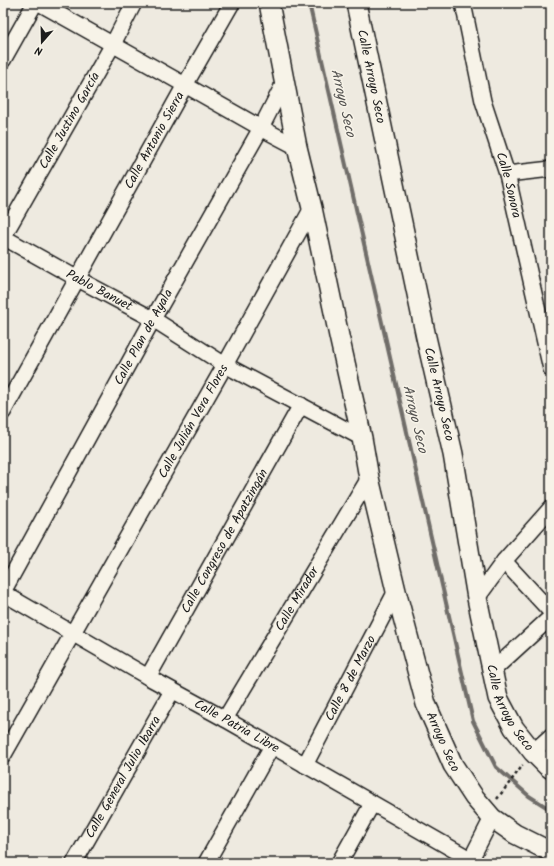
<svg xmlns="http://www.w3.org/2000/svg" width="554" height="866" font-family="Kalam,sans-serif">
	<style>
		.lines { fill: none; stroke-linecap: round; stroke-linejoin: round }
		.stream { stroke: #6f6d69; stroke-width: 4 }
		.minor-casing { stroke: #1c1c1c; stroke-width: 18 }
		.tertiary-casing { stroke: #1c1c1c; stroke-width: 22 }
		.path { stroke: #1c1c1c; stroke-width: 2.5; stroke-dasharray: 3 3; stroke-linecap: butt }
		.minor { stroke: #f7f3e8; stroke-width: 15 }
		.tertiary { stroke: #f7f3e8; stroke-width: 19 }
		.labels { text-anchor: middle; dominant-baseline: central; stroke-width: 3; stroke-linejoin: round; paint-order: stroke }
		.street-label { font-size: 13px; fill: #1c1c1c; stroke: #f7f3e8 }
		.water-label { font-size: 14px; font-style: italic; fill: #535250; stroke: #f7f3e8 }
	</style>
	<rect width="100%" height="100%" fill="#eeeae0"/>
	<filter id="ink" filterUnits="userSpaceOnUse"><feTurbulence type="fractalNoise" baseFrequency=".025" numOctaves="2"/><feDisplacementMap in="SourceGraphic" scale="8" xChannelSelector="R" yChannelSelector="G"/><feConvolveMatrix kernelMatrix="1 2 1 2 8 2 1 2 1" color-interpolation-filters="sRGB"/></filter>
	<g filter="url(#ink)">
		<g class="lines">
			<path class="stream" d="M309,3L473,721L496,767L529,796L551,810"/>
			<g class="minor-casing">
				<g id="minor">
					<path d="M39,3L185,85L261,128L297,147"/>
					<path id="s1" d="M463,3L483,101L507,174L551,369"/>
					<path d="M3,60L35,3"/>
					<path d="M507,174L551,169"/>
					<path id="s2" d="M3,237L78,279L153,319L225,365L362,438"/>
					<path id="s3" d="M3,237L113,44L134,3"/>
					<path id="s4" d="M3,412L185,85L232,3"/>
					<path d="M504,561L551,612"/>
					<path id="s5" d="M3,592L153,319L261,128L284,83"/>
					<path id="s6" d="M3,593L148,677L225,719L477,863"/>
					<path d="M477,598L504,561L551,508"/>
					<path d="M492,671L551,617"/>
					<path id="s7" d="M148,677L301,405"/>
					<path id="s8" d="M225,719L369,478"/>
					<path d="M533,752L551,736"/>
					<path id="s9" d="M3,756L225,365L312,208"/>
					<path id="s10" d="M305,765L396,591"/>
					<path id="s11" d="M74,863L172,691"/>
					<path d="M206,863L272,746"/>
					<path d="M339,863L372,804"/>
					<path d="M469,863L492,818"/>
				</g>
			</g>
			<g class="tertiary-casing">
				<g id="tertiary">
					<path id="s12" d="M269,3L297,147L312,208L339,336L362,438L369,478L396,591L426,704L453,765L474,797L492,818L515,834L551,852"/>
					<path id="s13" d="M356,3L426,337L453,454L477,598L498,698L514,728L533,752L547,766L551,769"/>
				</g>
			</g>
			<path class="path" d="M497,799L523,765"/>
			<use href="#minor" class="minor"/>
			<use href="#tertiary" class="tertiary"/>
		</g>
	</g>
	<g class="labels">
		<g class="street-label">
			<text stroke="none"><textPath href="#s13" startOffset="75">Calle Arroyo Seco</textPath></text>
			<text stroke="none"><textPath href="#s3" startOffset="134">Calle Justino García</textPath></text>
			<text stroke="none"><textPath href="#s4" startOffset="311">Calle Antonio Sierra</textPath></text>
			<text stroke="none"><textPath href="#s1" startOffset="188">Calle Sonora</textPath></text>
			<text stroke="none"><textPath href="#s2" startOffset="110">Pablo Banuet</textPath></text>
			<text stroke="none"><textPath href="#s5" startOffset="291">Calle Plan de Ayala</textPath></text>
			<text stroke="none"><textPath href="#s13" startOffset="400">Calle Arroyo Seco</textPath></text>
			<text stroke="none"><textPath href="#s9" startOffset="385">Calle Julián Vera Flores</textPath></text>
			<text stroke="none"><textPath href="#s7" startOffset="156">Calle Congreso de Apatzingán</textPath></text>
			<text stroke="none"><textPath href="#s8" startOffset="140">Calle Mirador</textPath></text>
			<text stroke="none"><textPath href="#s10" startOffset="98">Calle 8 de Marzo</textPath></text>
			<text stroke="none"><textPath href="#s13" startOffset="723">Calle Arroyo Seco</textPath></text>
			<text stroke="none"><textPath href="#s6" startOffset="269">Calle Patria Libre</textPath></text>
			<text stroke="none"><textPath href="#s12" startOffset="760">Arroyo Seco</textPath></text>
			<text stroke="none"><textPath href="#s11" startOffset="99">Calle General Julio Ibarra</textPath></text>
		</g>
		<g class="water-label">
			<text transform="translate(343 103) rotate(77)">Arroyo Seco</text>
			<text transform="translate(415 419) rotate(77)">Arroyo Seco</text>
		</g>
	</g>
	<rect width="554" height="866" fill="none" stroke="#f7f3e8" stroke-width="16"/>
	<rect x="8" y="8" width="538" height="850" fill="none" stroke="#1c1c1c" stroke-width="1.5" filter="url(#ink)"/>
	<g transform="translate(42 42) rotate(200)" stroke="#f7f3e8" stroke-width="3" paint-order="stroke">
	<path d="M0-3L7 15L0 10L-7 15Z" fill="#1c1c1c"/>
	<text y="-6" font-size="11" font-weight="bold" text-anchor="middle" fill="#1c1c1c">N</text>
	</g>
</svg>
